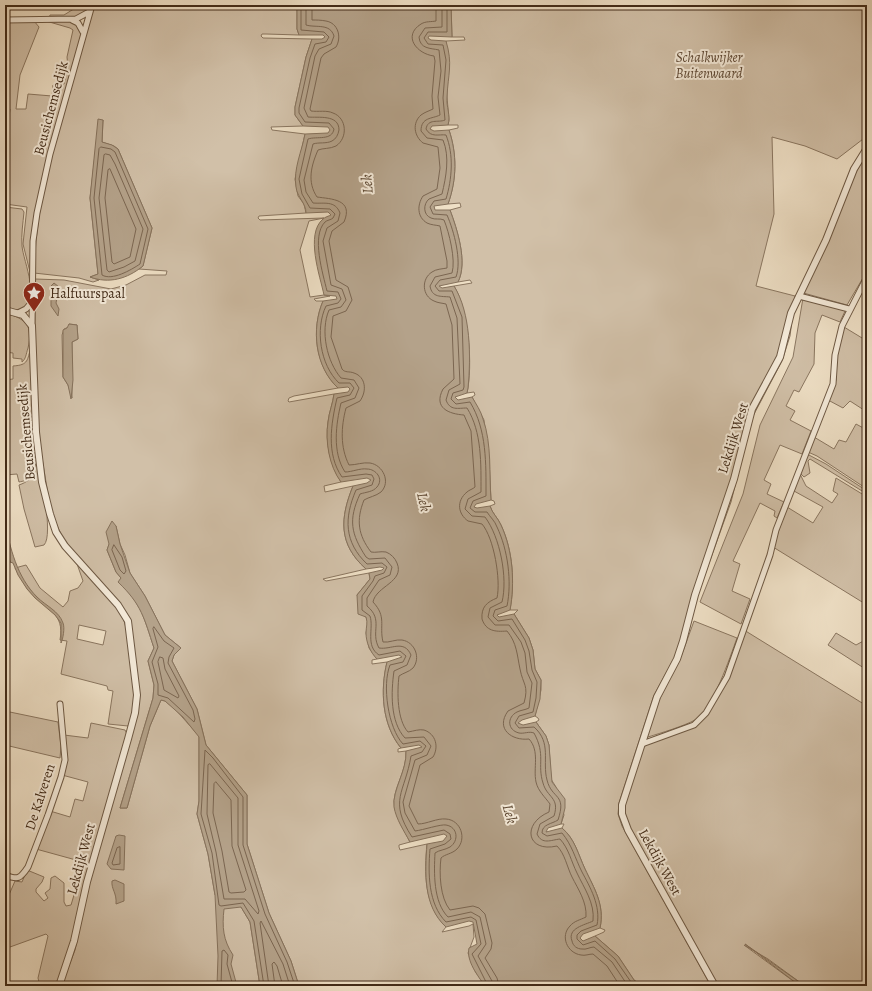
<svg xmlns="http://www.w3.org/2000/svg" width="872" height="991" font-family="Alegreya,serif">
	<style>
		.green { fill: #d1c0a8; stroke: #8a7660; fill-rule: evenodd }
		.water { fill: #b4a28a; stroke: #86725c }
		.lines { fill: none; stroke-linecap: round; stroke-linejoin: round }
		.shore { stroke: #7b6651; stroke-width: 1 }
		.minor-casing { stroke: #6d5843; stroke-width: 7 }
		.tertiary-casing { stroke: #6d5843; stroke-width: 8 }
		.minor { stroke: #f4ead9; stroke-width: 5 }
		.tertiary { stroke: #f4ead9; stroke-width: 6 }
		.labels { text-anchor: middle; dominant-baseline: central; stroke-width: 4; stroke-linejoin: round; paint-order: stroke }
		.park-label { font-size: 14px; font-style: italic; fill: #5f4935; stroke: #f4ead9 }
		.street-label { font-size: 14px; fill: #422b18; stroke: #f4ead9 }
		.poi-label { font-size: 14px; fill: #422b18; stroke: #f4ead9; text-anchor: start }
		.water-label { font-size: 15px; font-style: italic; fill: #5e4934; stroke: #f4ead9 }
	</style>
	<rect width="100%" height="100%" fill="#eedfc5"/>
	<filter id="stains"><feTurbulence type="fractalNoise" baseFrequency=".005" numOctaves="4"/><feColorMatrix values="0 0 0 0 .2 0 0 0 0 .09 0 0 0 0 .02 0 0 0 .5 -.17"/></filter>
	<radialGradient id="worn" r=".72"><stop offset=".6" stop-color="#630" stop-opacity="0"/><stop offset="1" stop-color="#630" stop-opacity=".3"/></radialGradient>
	<path class="green" d="M80,5H90L87,12L73,18H49L50,15H64Z
		M94,5H297V29L299,35L266,34H262L261,36L263,38L312,39L306,57L295,107V115L303,126L271,127L272,130L305,134L295,179L298,196L304,204L306,213L259,216L258,218L260,220L324,218L309,221L300,250L310,297L324,295L330,296L314,299L316,301H323C311,329 315,366 338,388L294,396L289,398L288,401L289,402L334,394C333,403 329,412 328,422C325,442 330,465 341,482L324,486L325,492L353,486C340,518 338,544 366,569L323,579L326,581L369,573L370,579L357,595L368,622L366,633L369,648L377,659L372,660V664L387,662C380,691 382,725 401,748L398,749V752L406,751C407,770 395,785 394,801C394,816 404,829 410,842L399,845V847L400,850L427,844C424,873 424,905 446,927L442,932L469,926L473,924L474,937L468,953L475,971L485,986H299L291,961L269,913L247,844V795L206,745L197,709L172,661L174,655L181,648L165,635L145,596L130,573L125,555L120,544L116,526L107,550L116,572L121,578L119,582C142,605 144,618 154,648L148,661L154,685L153,698L120,808H127L150,726L161,700L165,701L175,709L199,736V801L197,814L208,854L215,895L241,907L250,922L260,986H164L168,985L166,982L144,986H63L62,984L75,950L89,883L138,708L130,623L65,543L51,512L39,440L35,380V279L64,280L111,289L126,285L145,275H166L167,271L139,269L143,266L152,228L118,149L114,146L102,142L103,120L96,147L90,198L98,274L90,277L99,280L93,282L79,278L34,273C36,183 70,91 94,5ZM69,324L77,325L78,339L72,342V398L68,385L63,377L62,335L64,329L69,327Z
		M451,5H760L771,10V5H867V136L837,159L805,146L772,137L774,214L756,286L795,296L790,336L782,361L752,418L731,502L676,655L654,695L619,803L618,814L622,826L711,986H642L634,980L618,956L595,936L604,932L605,930L600,928C605,905 594,888 585,869C578,854 575,839 562,828L564,824H561L564,815L556,787L551,779L549,745L546,736L536,722L539,720L538,718L535,716L541,690V680L535,669L533,650L529,638L514,614L518,610H510C515,583 513,550 501,525C498,518 492,513 490,506L495,504L494,501L491,500L489,459L484,420L472,397L475,395L474,392L467,393C473,366 469,310 454,286L472,283L470,280L458,282C468,262 457,229 450,210L461,207L460,203L448,204C457,179 457,154 449,130L458,128V125H448L449,120L447,97L446,41L465,40L464,37H452Z
		M5,21H34L39,27L20,75L16,109H26L28,94L52,96L53,85L64,84L68,67L67,57L73,30L70,28L46,21C63,21 73,16 82,33L46,163L30,272L23,244L27,207L5,204V126H8L10,109H5Z
		M867,154V271L847,305L807,294L804,293L808,283L856,172Z
		M5,207L22,209L24,212C23,223 21,235 22,246C23,260 43,306 20,310C16,311 10,308 5,308Z
		M803,298L846,309L840,322L822,315L815,333L814,364L799,392L794,390L786,406L795,411L790,420L811,431L802,454L780,445L764,480L771,484L767,494L784,502L777,518L774,516L775,511L760,503L733,561L740,564L732,591L750,599L741,624L700,602L743,494L760,425L793,357Z
		M5,313C27,319 33,326 28,348C26,354 26,359 22,362V359L13,358V353L5,352Z
		M844,327L867,341V412L850,401L843,408L828,400L836,380L837,355Z
		M31,347C32,374 42,456 29,477C27,481 23,481 19,482L17,474L5,475V380L13,379V366C29,365 27,360 31,347Z
		M856,424L867,430V489L817,456L808,452L814,437L834,449L839,440L846,442Z
		M807,454L826,464L867,491V494L810,459L808,461L810,473L804,477L800,473Z
		M37,455C40,471 54,535 44,545L35,547L24,509L19,485C36,479 34,471 37,455Z
		M800,474L806,486L832,503L838,494L833,491L836,478L867,497V605L773,547L787,507L813,523L823,507L794,491Z
		M76,561C90,577 108,592 119,609C131,628 140,707 128,726L108,724L113,691L108,690L107,686L61,674L67,641L60,640C65,612 46,610 30,592C24,585 20,575 15,568L26,565L40,588L63,607L68,601L70,591L78,588L83,581ZM79,625L106,631L103,645L77,639Z
		M694,621L737,638C730,657 713,709 695,720C684,726 661,733 648,737L647,736L659,700L682,654Z
		M744,630L867,706V986H805L768,959L744,945L800,986H777L772,981L765,986H717L624,817L625,800L644,745L696,724L727,679Z
		M836,633L856,645L867,639V670L828,645Z
		M5,711L58,722L61,746L60,758L5,745Z
		M91,723L125,730L127,734L71,942L57,986H40L38,978L48,936L46,934L10,947L8,945H5V904L15,881L22,882L27,870L44,877L42,882L36,889V892L44,901L48,898L45,893L50,889L51,878L55,876L64,883V902L66,906L71,905L81,872L74,870L76,860L36,849L50,811L70,817L75,799L83,801L88,782L62,775L64,735L88,738Z"/>
	<path class="water" d="M297,5H451L452,37L429,36L428,38L431,40L446,41C453,64 448,74 447,97C446,107 451,115 448,125L432,126L430,129L434,131L449,130C457,154 457,179 448,204L434,206L435,210H450C457,229 468,262 458,282L439,286L442,288L454,286C471,313 471,357 468,388L467,393L455,397L458,400L472,397C476,404 481,411 483,419C492,444 489,474 491,500L476,504L474,507L477,508L490,506C492,513 498,518 501,525C513,551 515,583 510,610L497,615L499,617L514,614L529,638L533,650L535,669L541,680L540,699L535,716L522,720L518,723L523,725L536,722L546,736L549,745L552,782L565,799V808L561,824L548,828L546,832L562,828C575,839 578,854 585,869C594,888 605,905 600,928L583,934L580,938L583,941L595,936L618,956L634,980L642,986H485C478,976 466,961 469,948L477,944L473,922L469,921L446,927C423,906 425,873 427,844L443,841L447,836L444,834L410,842C404,831 396,819 394,807C392,790 407,771 406,751L422,747L419,745L401,748C382,725 380,690 387,662L402,657L399,655L377,659C370,652 366,642 366,633C366,627 368,623 366,617L358,614L357,595L370,579L369,573L382,570L384,568L380,567L366,569C338,544 340,518 353,486L367,483L371,480L367,478L341,482C329,466 325,441 328,422C329,412 333,403 334,394L348,392L350,389L348,387L338,388C315,367 311,329 323,301L337,299L336,296L324,295C320,276 305,234 323,219C325,217 329,216 331,215L328,212L306,213C306,203 297,197 296,187C293,169 302,151 305,134L328,133L330,130L328,127L303,126L295,115V107L306,57L312,39H322L325,37L323,35H299L297,29Z
		M98,119L103,120L102,142L112,145L118,149L152,228L143,266C127,279 109,284 90,277L98,274L90,198Z
		M54,283L59,287L56,303L59,309L58,316L51,306V286Z
		M69,324L77,325L78,339L72,342L73,380L71,399L68,385L63,377V330L67,328Z
		M112,521L116,526L120,544L130,573L145,596L165,635L181,648L174,655L172,661L197,709L206,745L247,795V844L269,913L291,961L299,986H260L250,922L241,907L224,909C222,927 223,940 233,955L231,964L237,986H217L218,956L215,895L208,854L197,814L199,801V737L183,717L165,701L161,700L150,726L127,808H120L153,698L154,685L148,661L154,648C144,618 142,605 118,582L121,578L116,572L107,550L109,544L106,532Z
		M5,522C10,548 17,577 37,597C46,606 59,611 63,623C65,628 63,639 61,643V623L55,615L35,598L27,589L18,575L13,563L10,562L5,538Z
		M119,835L125,836L124,870L111,869L107,864L116,836Z
		M115,880L124,884V901L116,904C117,893 111,889 112,881Z
		M745,944L805,986H800Z"/>
	<g class="lines">
		<path class="shore" d="M301,5V30L324,32L329,37L326,42L315,44L310,58L299,108V113L305,122L329,123L334,129C332,141 317,136 308,139L299,179L302,194L310,208L330,209L335,214L333,218C331,220 327,220 325,222C311,236 323,274 327,291L338,292L341,299L338,303L326,306C315,329 320,365 339,383H350L354,388L350,395L337,398C331,424 326,454 342,477L366,474L372,475L374,479L372,485L356,490C344,518 344,542 367,564L382,563L387,567L384,573L375,576L373,581L362,596V610L370,616C374,628 365,646 379,655L400,651L406,656L403,662L390,665C382,685 388,728 403,744L420,741L426,746L422,752L411,756C405,793 388,800 412,837L444,830L450,834L451,839L445,844L430,849C428,873 428,904 446,922L471,917L476,920L481,944L472,954L488,986
			M306,5V25C316,28 330,23 334,36L331,44L319,49L315,56L304,108L308,117C318,118 339,114 339,130C338,135 336,139 332,141C326,144 319,142 313,144L304,180L306,192L313,203C324,204 335,200 340,213L338,221L327,228L323,241L331,285L342,289L346,300L341,307L329,310C320,331 327,362 341,378L354,380L359,388L355,398L341,403C336,424 332,452 345,472C352,472 360,468 367,469C376,469 384,479 377,487C373,492 366,492 360,494C348,520 351,534 366,557L369,559L385,558L392,567L390,575L379,580L367,598V606C384,620 370,632 379,648C391,650 404,639 411,655L407,665L394,671C391,692 390,722 405,738L424,737L431,746L427,755L415,760L403,802L405,813L415,831C423,830 441,824 446,825C458,827 459,841 450,847C445,850 439,850 435,853C434,872 433,902 448,917L471,912L480,917L486,944L478,956L492,981L493,986
			M312,5V20C316,20 321,20 326,21C338,23 342,37 336,47L324,54L321,58L310,109L311,111C318,112 327,110 333,113C347,118 348,138 336,146C330,149 323,148 318,150C311,166 307,182 317,197C331,199 354,199 344,222L332,231L329,241L336,280L348,287L352,300L346,311L333,316L331,337L342,369C345,373 349,371 354,373C366,377 367,391 360,401L346,408C341,427 340,447 349,465C356,465 363,462 370,463C383,465 391,482 381,492C376,496 369,497 364,500C356,520 358,535 371,552C375,553 381,551 386,552C391,554 395,558 397,563C405,582 376,586 373,602C387,617 379,625 383,642C389,643 396,639 402,640C415,642 421,658 413,668C409,672 403,673 399,676C397,692 397,720 408,732C414,731 419,729 424,730C436,734 439,747 433,757L420,765L409,806L418,824C427,824 437,818 446,819C461,820 467,839 457,849C452,854 445,854 441,858C439,873 440,898 450,910L473,906L479,908L485,914L492,943L491,949L485,958L497,978L499,986
			M436,5V21C431,22 426,21 421,24C402,36 417,54 434,56L435,61L432,96L433,109C429,111 425,112 421,115C412,123 414,136 423,143L438,147L440,168L437,189L423,196C417,205 417,217 427,223C431,225 436,225 440,226L447,261V268C442,269 436,269 432,272C421,279 422,296 434,301C438,303 442,303 446,304L452,325L454,379L443,389C433,408 449,414 464,415L471,431L475,487C473,489 469,490 467,492C456,501 458,514 468,521L482,524C494,538 501,580 497,598C487,602 481,607 482,619C486,631 495,632 507,631C517,643 517,655 520,669C523,685 529,685 524,703L508,711C495,729 512,741 529,739C540,751 533,768 536,782C538,791 545,797 550,804L549,812C521,824 527,853 557,846C565,854 567,867 572,877C578,889 587,902 586,917C580,920 574,921 570,926C560,936 567,953 581,955C585,956 589,954 593,954L607,966L620,986
			M442,5V27L425,28L419,37C420,49 430,48 439,50L441,71L438,97L440,115C432,119 421,117 421,131L427,138L443,140C450,157 446,177 442,194L429,199C423,204 423,215 431,218C435,220 440,218 444,220C449,232 456,260 452,273L435,277L430,286C432,298 441,296 450,297L457,318L460,384L449,390L446,400C450,411 458,408 467,408C482,432 481,464 481,492L468,499L465,509L472,516L485,517C500,537 508,578 502,602L490,608L488,617L495,625H509L521,642L525,653L527,672L532,683L529,708C525,710 521,710 517,712C507,717 507,730 519,733C524,734 529,731 534,733C546,755 537,764 543,783C547,798 560,797 554,816L540,824L537,834C542,845 551,840 560,839C569,849 571,861 577,873C584,888 595,903 593,921C585,925 567,928 572,941C573,946 577,949 582,949C586,950 590,947 594,947L612,962L628,986
			M447,5V32H428L424,38L428,44L443,45L446,60L443,98L445,120C438,123 428,118 426,129C431,138 439,134 446,135C454,155 452,179 446,199L434,201L430,207L433,214L447,215C454,231 462,261 456,277L440,280L435,286L439,291H452L462,317L464,387L463,390L453,393L451,399L456,404L470,402C487,430 486,464 486,496L473,501L470,508L475,512H487C490,517 495,521 497,527C508,550 512,582 507,606L495,610L493,616L498,621L512,619L525,640L529,651L532,670L537,682L536,698L533,712L519,716L515,723L519,728L534,727C552,743 542,761 547,780C552,800 567,793 558,820C552,824 542,824 542,833L547,836L562,833C572,845 575,858 582,872C590,887 601,906 597,925L581,931L577,935V939L583,945L595,941L615,959L631,982L636,986
			M101,147L111,149L115,152L148,229L140,264C131,270 112,281 102,275L94,198L99,149Z
			M106,154L110,155L115,164L143,229L135,261L124,267L109,272L107,270L99,198L104,155Z
			M110,169L136,229L130,257L114,264L112,262L105,198L108,170Z
			M114,545L122,557L126,571L124,574L120,570L112,550Z
			M154,627L164,641L174,648L169,657L168,663L193,710L195,719L194,722L168,698L158,695V684L152,662L158,647L153,629Z
			M160,657L163,658L165,669L179,696L178,698L164,690L158,662Z
			M210,764L238,798V845L259,911L258,914L245,899H224L216,852L207,814L208,765Z
			M216,782L231,800L232,846L246,890L244,892L231,893L229,892L222,851L213,813L214,784Z
			M120,847V864L113,865L112,863L117,848Z
			M221,986L222,951L224,950L228,955L227,964L233,986
			M264,986L254,921L243,903L221,906L219,905L212,853L201,814L205,750L213,758L243,797V845L265,914L287,962L295,986
			M269,986L260,923L261,921L283,964L290,986
			M275,986L272,964L274,962L277,966L283,986"/>
		<g class="minor-casing">
			<path id="minor" d="M5,20L76,19L89,12
				M72,20L78,23L83,32
				M799,296L849,309
				M18,313L26,309L32,302
				M32,326L33,241L37,213L50,154L92,5
				M642,744L694,725L706,713L727,677L770,555L776,530L833,384L835,355L842,326L867,277
				M5,875C18,880 20,879 28,867L48,815L61,777L65,760L60,704"/>
		</g>
		<g class="tertiary-casing">
			<path id="tertiary" d="M5,310L23,315L32,326L36,432L42,482L50,514L56,532L65,546L118,605L128,621L137,695L135,713L128,739L87,882L74,941L59,986
				M715,986L628,830L622,814V805L657,697L677,659L683,641L695,595L734,479L752,409L780,357L791,313L826,240L854,169L867,148"/>
		</g>
		<use href="#minor" class="minor"/>
		<use href="#tertiary" class="tertiary"/>
	</g>
	<defs>
		<g id="sight-pin" transform="scale(1.15)"><path d="M0 17L-7.5 6A9.5 9.5 0 1 1 7.5 6Z" fill="#8f2418" stroke="#f4ead9"/><path d="M0-6L1.8-2.2L6-1.7L2.9 1.2L3.7 5.4L0 3.3L-3.7 5.4L-2.9 1.2L-6-1.7L-1.8-2.2Z" fill="#fff"/></g>
	</defs>
	<g fill-rule="evenodd">
		<use href="#sight-pin" x="34" y="293"/>
	</g>
	<g class="labels">
		<g class="park-label">
			<text x="709" y="57">Schalkwijker<tspan x="709" dy="16">Buitenwaard</tspan></text>
		</g>
		<g class="street-label">
			<text transform="translate(51 108) rotate(-75)">Beusichemsedijk</text>
			<text transform="translate(26 432) rotate(-95)">Beusichemsedijk</text>
			<text transform="translate(733 438) rotate(-73)">Lekdijk West</text>
			<text transform="translate(40 797) rotate(-72)">De Kalveren</text>
			<text transform="translate(81 859) rotate(-75)">Lekdijk West</text>
			<text transform="translate(660 862) rotate(61)">Lekdijk West</text>
		</g>
		<g class="poi-label">
			<text x="50" y="293">Halfuurspaal</text>
		</g>
		<g class="water-label">
			<text transform="translate(367 184) rotate(-95)">Lek</text>
			<text transform="translate(424 502) rotate(77)">Lek</text>
			<text transform="translate(510 814) rotate(74)">Lek</text>
		</g>
	</g>
	<rect width="872" height="991" fill="none" stroke="#eedfc5" stroke-width="20"/>
	<rect x="6" y="6" width="860" height="979" fill="none" stroke="#422b18" stroke-width="2"/>
	<rect x="10" y="10" width="852" height="971" fill="none" stroke="#422b18"/>
	<rect width="100%" height="100%" filter="url(#stains)"/>
	<rect width="100%" height="100%" fill="url(#worn)"/>
</svg>
